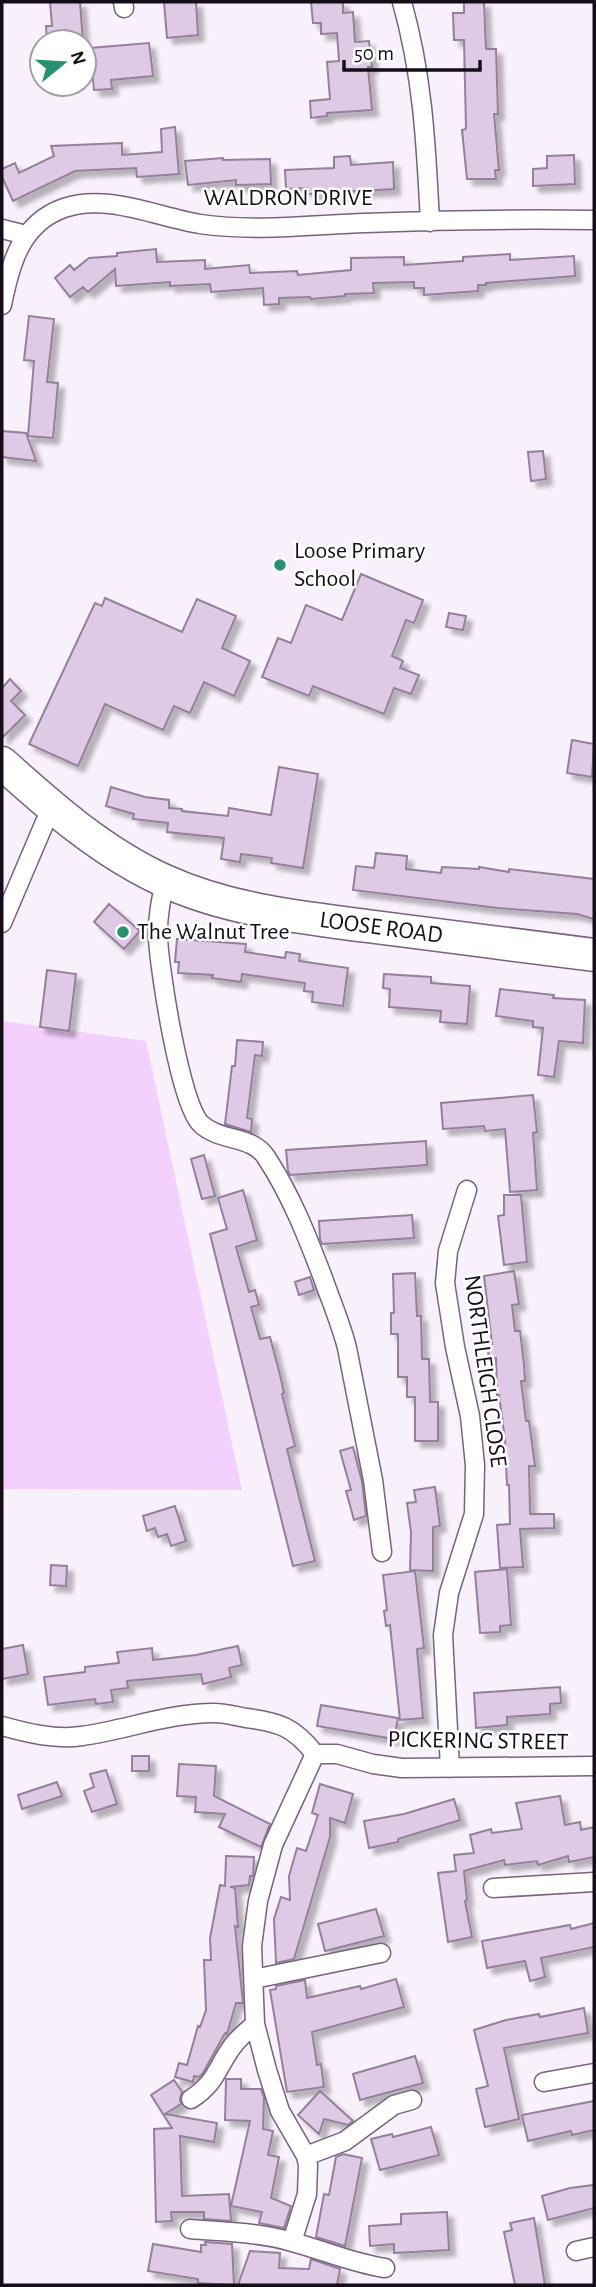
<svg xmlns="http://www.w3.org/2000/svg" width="596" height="2287" font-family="'Alegreya Sans',sans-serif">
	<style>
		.green { fill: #f3d0fe }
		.building { fill: #dfcae6; stroke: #94809a; stroke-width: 2; filter: url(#shadow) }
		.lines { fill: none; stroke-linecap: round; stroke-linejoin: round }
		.street-casing { stroke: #76637c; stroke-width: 21 }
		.highway-casing { stroke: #76637c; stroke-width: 35 }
		.street { stroke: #fff; stroke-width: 18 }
		.highway { stroke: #fff; stroke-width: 32 }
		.poi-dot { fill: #279271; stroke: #fff; stroke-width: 2.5 }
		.labels { text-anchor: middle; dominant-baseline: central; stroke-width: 5; stroke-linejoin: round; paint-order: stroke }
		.street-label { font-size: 24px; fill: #150e18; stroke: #fff }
		.poi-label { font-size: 24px; fill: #150e18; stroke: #fff; text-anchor: start }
	</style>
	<defs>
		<filter id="shadow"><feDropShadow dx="6" dy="6" stdDeviation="2" flood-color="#0004"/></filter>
	</defs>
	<rect width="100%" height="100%" fill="#f8f0fb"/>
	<path class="green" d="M2,1021L146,1041L242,1490L2,1489Z"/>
	<path class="building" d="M50,2H80L83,42H47L46,26H52Z
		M164,2H196L198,35L167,38Z
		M311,2H343V13L353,12L355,42L369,41L372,67H368L372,110L327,113V116L311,118L310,101L330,99L327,62L339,61L337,33L321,34V23H313Z
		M464,2H484L486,49H496L498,114H494L499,170H495L496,179H467L462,130L466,129L464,40H454L453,13H464Z
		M149,43L153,76L111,80L112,89L94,90L90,48Z
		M175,127L179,174L137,177L136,168L75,171L13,201L2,177V169L15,163L19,173L54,156L51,146L122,143V155L162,152L161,129Z
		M574,155L575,184L533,186V169L547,168V156Z
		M350,156L351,165L393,162L394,189L308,194L307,188L286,189L285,170L334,168V157Z
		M223,158V160L270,159L271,184L236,185V180L188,185L185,161Z
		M156,249L157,262L205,260V269L249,265L250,273L297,271L298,275L351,270V258L404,257V265L463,261V257L510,254V260L574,256L575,276L486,283V285H478V291L424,295V288H414V282L373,283L374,293L345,294V296L311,299L310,297L279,298V304L264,305L263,288L211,292L210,284L170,286V282L116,286L115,269L88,292L83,287L70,297L55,278L70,265L74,270L89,258L117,256V253Z
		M29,316L54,319L47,382L58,383L53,438L28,436L34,361L24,360Z
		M2,431L26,433L36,461L2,457Z
		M543,451L546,479L531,481L528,452Z
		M361,574L423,600L414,623L406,620L392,656L403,661L400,668L419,675L411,694L394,688L384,714L313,686L309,696L262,677L278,638L291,643L306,605L342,620Z
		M105,598L182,632L197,599L236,616L222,648L250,661L234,696L204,682L190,713L174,706L163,730L105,704L78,766L29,744L95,603L102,606Z
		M449,613L466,616L463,630L446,627Z
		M10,679L21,691L11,701L25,715L2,738V688Z
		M572,740L594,744L592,777L567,773Z
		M279,767L318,774L303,868L271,863L272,858L241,854L240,862L221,859L224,838L167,832L168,823L133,819L134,814L106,806L111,787L145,797L169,800V808L182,809V811L228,816L229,808L271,815Z
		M376,853L407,856L406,869L441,873L442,867L479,869V867L509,872V869L594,879V919L577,914L498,908L353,890L356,866L374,868Z
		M109,904L140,931L124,949L94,922Z
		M177,939L246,944L245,952L285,958L286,952L300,954L299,961L348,968L343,1006L312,1002L313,992L304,991L305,983L242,974L241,982L212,978L213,975L178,973L179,962H175Z
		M47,970L76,974L69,1031L40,1027Z
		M384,974L431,977V983L470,986L467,1024L440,1022L441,1011L389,1007L390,989L383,988Z
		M500,989L554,995L553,998L585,1000L583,1043L559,1041L554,1077L538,1075L543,1028L533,1027V1021L496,1016Z
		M237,1040L263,1042L262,1056L255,1055L247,1118L252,1119L251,1132L225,1124L232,1066H235Z
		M533,1095L537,1132L533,1133L537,1190L510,1192L505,1129L485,1131L484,1126L443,1129L441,1103Z
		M426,1141L427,1165L290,1175L288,1171L286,1150Z
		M204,1155L215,1196L202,1199L191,1159Z
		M243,1190L257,1240L236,1247L249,1292L255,1290L259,1305L251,1307L260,1339L270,1337L280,1375L284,1393L282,1394L295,1446L287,1449L315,1561L293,1566L210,1234L227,1229L218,1198Z
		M504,1195H521L527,1262L504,1265L498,1216L504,1215Z
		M412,1215L414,1238L322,1244L320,1239L319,1221Z
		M514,1271L519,1304L512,1305L515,1331H520L524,1365L525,1381H521L526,1421H529L535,1466H529L530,1514H554V1528L520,1529L523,1567L500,1568L497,1525L510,1524L509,1485H507L505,1440L499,1395H497L496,1358H489L487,1344H492L484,1276Z
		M415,1273L417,1316H421L422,1359H429L430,1402H438V1441H415V1397H407V1377H398V1334H391V1313H394L393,1274Z
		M310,1277L314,1290L299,1295L295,1282Z
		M353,1447L362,1482L366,1516L354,1520L346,1491L351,1490L340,1451Z
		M435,1487L440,1526L433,1527V1571L410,1570L411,1532L407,1503L416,1502L414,1490Z
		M175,1506L186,1541L171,1546L167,1534L158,1537L155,1528L147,1531L143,1516Z
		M51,1565L67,1566L66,1586L50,1585Z
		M507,1569L511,1625L500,1626V1632L480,1633L475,1572Z
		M415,1571L424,1648L417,1649L423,1718L400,1720L390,1625L386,1626L384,1611L387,1610L383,1575Z
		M23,1645L28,1674L2,1679V1649Z
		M238,1646L242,1665L229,1668L231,1677L203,1684L201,1674L127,1681L128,1688L111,1690L113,1702L96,1704L95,1699L48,1705L44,1677L85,1672V1667L119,1663L117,1652L152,1648L153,1660L196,1655Z
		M560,1687L561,1703L550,1704V1714L507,1717V1725L476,1728L474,1693Z
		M321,1705L398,1718L394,1739L317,1726Z
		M132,1756H149V1771H132Z
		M179,1764L216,1766L214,1796L270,1824L261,1847L219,1827L225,1814L195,1812L196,1797L177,1796Z
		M106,1770L117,1804L92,1812L84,1791L94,1787L90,1774Z
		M57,1782L62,1796L22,1809L18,1795Z
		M320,1784L353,1794L345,1823L330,1818V1837L294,1959L276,1963L274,1919L281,1897L290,1900L289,1876L297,1848L306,1851L318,1815L312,1813Z
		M560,1796L565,1825L580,1822L581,1830L594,1827V1857L569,1862L568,1856L538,1865L537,1861L505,1865L504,1860L464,1871L467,1900L465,1901L472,1937L448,1942L438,1873L456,1871L454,1855L474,1853L470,1835L491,1829L492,1833L522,1829L516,1803Z
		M454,1799L460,1820L398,1839V1842L369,1848L364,1821L404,1814Z
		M226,1856L254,1857L253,1876H250L249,1885L230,1887L235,1888L238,1927L235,1926L243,2003H236L227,2034L225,2033L203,2073L199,2077L194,2076L193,2082L175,2077L179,2063L187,2065L198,2026L200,2027L206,2010L204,1960H211L210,1938L220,1885L225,1886Z
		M376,1909L384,1936L325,1951L318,1924Z
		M594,1923V1947L541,1958L545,1977L530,1981L525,1961L487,1968L482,1941L570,1925L571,1929Z
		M396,1979L404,2007L312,2032L317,2065L321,2064L324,2087L287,2092L270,1990L276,1989V1986L305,1980L307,1998L360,1986L361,1989Z
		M584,2008L588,2033L504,2048L519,2119L485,2127L476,2089L488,2086L474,2030L506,2020L539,2014L540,2017Z
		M415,2056L423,2083L360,2100L353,2074Z
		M226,2079H241V2089H261L264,2098L263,2129L273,2131L268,2155L279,2157L271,2198L291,2206L284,2228L259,2223L262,2212L231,2206L250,2121L225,2120Z
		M174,2080L182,2092L180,2099L181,2104L165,2114L217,2123L214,2142L180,2136L182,2196L229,2194L231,2221L204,2219V2212H171L172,2221L156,2222L154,2129L172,2128L151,2095Z
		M320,2091L353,2121L348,2125L324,2119L319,2134L298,2115Z
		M594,2101V2130L572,2135L571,2131L528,2141L522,2115Z
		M431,2127L439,2155L380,2170L371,2139L392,2134L393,2137Z
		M343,2154L362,2158L345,2246L316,2237L324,2194L329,2195L336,2157Z
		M594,2185V2208L548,2220L542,2196L570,2188Z
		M447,2212L449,2250L394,2253V2244L370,2246L369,2226L401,2224V2214Z
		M534,2218L545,2285H515L504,2232L512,2230L510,2223Z
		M205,2242L232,2244L234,2285L198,2283V2279L148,2271L153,2244L201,2252V2245H206Z
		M250,2251L280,2253L279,2268L309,2269L311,2259L340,2269L337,2285H238Z"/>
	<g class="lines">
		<g class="street-casing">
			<path id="street" d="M123,2L124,8
				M402,2C423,77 426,144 430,222
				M2,229L26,235
				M2,305C10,264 21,223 64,208C107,193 157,217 200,224C254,232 311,225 365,223C441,220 518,219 594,220
				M165,881C161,900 157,919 158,939C160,972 180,1104 201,1124C220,1142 252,1135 266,1157C291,1195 307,1236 323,1278C331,1301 341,1324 347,1348L373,1480L382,1552
				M2,923L45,822L55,809
				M2,1726C27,1733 55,1740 82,1736C126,1730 168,1713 214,1713C225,1713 236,1716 246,1718C279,1722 294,1727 315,1754H337L373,1764L402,1768L594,1766
				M450,1768L443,1635L449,1593L474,1514L475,1465L470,1416L455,1347L445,1283L448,1251L467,1190
				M493,1888L594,1882
				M254,1979L381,1953
				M544,2082L594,2073
				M191,2099C218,2082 217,2065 235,2043C241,2036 248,2030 255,2024
				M306,2156L345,2141L394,2105L412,2100
				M190,2229C223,2232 259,2232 292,2242C323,2250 352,2263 385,2268
				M292,2242L307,2194L308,2165L306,2156L280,2111L267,2070L255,2024L252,1946L258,1901L273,1845L315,1754
				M576,2251L594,2247"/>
		</g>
		<g class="highway-casing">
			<g id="highway">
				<path id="s1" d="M2,763C52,808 103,853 165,881C229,910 298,917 367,926C443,936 518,945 594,955"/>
			</g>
		</g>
		<use href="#street" class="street"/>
		<use href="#highway" class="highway"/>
	</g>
	<g class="poi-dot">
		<circle cx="280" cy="565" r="7"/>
		<circle cx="123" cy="932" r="7"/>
	</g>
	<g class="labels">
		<g class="street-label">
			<text x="288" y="198">WALDRON DRIVE</text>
			<text stroke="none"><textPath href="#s1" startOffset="424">LOOSE ROAD</textPath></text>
			<text transform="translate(485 1371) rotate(82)">NORTHLEIGH CLOSE</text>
			<text transform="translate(478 1741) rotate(1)">PICKERING STREET</text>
		</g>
		<g class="poi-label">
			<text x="294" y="551">Loose Primary<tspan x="294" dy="28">School</tspan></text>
			<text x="137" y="932">The Walnut Tree</text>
		</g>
	</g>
	<rect width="596" height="2287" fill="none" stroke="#150e18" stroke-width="7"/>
	<g transform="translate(63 63) rotate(72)"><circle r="33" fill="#ffffff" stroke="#a19fa3" stroke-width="2"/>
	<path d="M0-5L12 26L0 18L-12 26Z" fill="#279271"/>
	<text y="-10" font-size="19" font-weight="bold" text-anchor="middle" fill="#150e18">N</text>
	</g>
	<path d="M344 60v10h136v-10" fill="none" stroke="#150e18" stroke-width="3.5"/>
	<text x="354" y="60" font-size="21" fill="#150e18" stroke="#ffffff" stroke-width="5" paint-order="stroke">50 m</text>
</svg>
